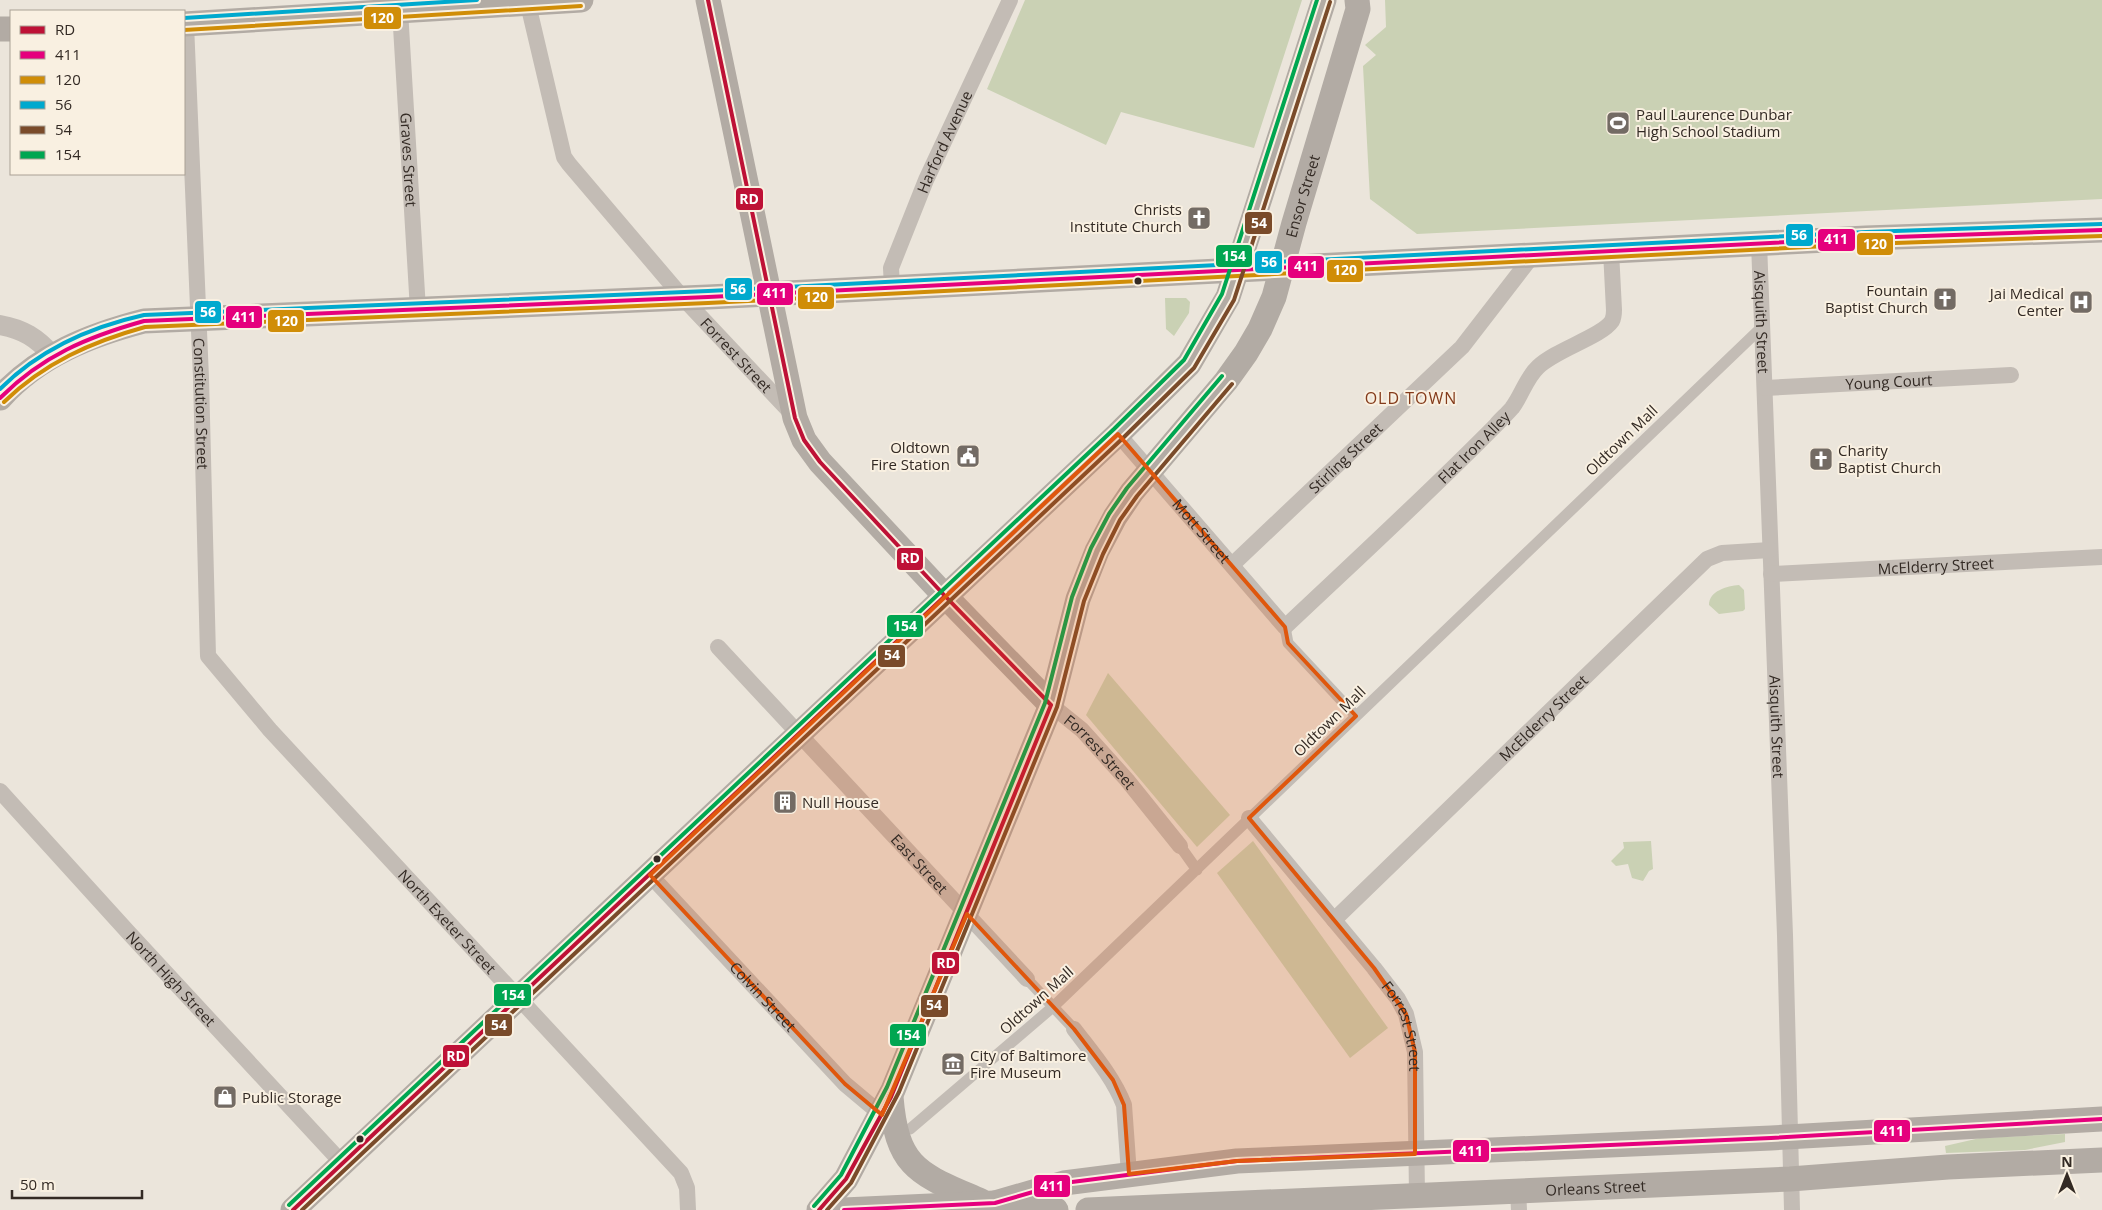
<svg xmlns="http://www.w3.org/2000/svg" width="2102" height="1210" font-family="'Open Sans',sans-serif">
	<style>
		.green { fill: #cad1b4 }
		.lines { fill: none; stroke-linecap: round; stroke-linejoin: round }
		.pedestrian { stroke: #c3bcb5; stroke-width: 11 }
		.minor { stroke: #c3bcb5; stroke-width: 16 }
		.tertiary { stroke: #c3bcb5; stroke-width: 20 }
		.primary { stroke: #b2aba4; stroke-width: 25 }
		.bus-1-casing { stroke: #f9f0e1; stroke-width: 8 }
		.bus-2-casing { stroke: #f9f0e1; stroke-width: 8 }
		.bus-3-casing { stroke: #f9f0e1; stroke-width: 8 }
		.bus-4-casing { stroke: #f9f0e1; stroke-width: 8 }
		.bus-5-casing { stroke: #f9f0e1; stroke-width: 8 }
		.bus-6-casing { stroke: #f9f0e1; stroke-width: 8 }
		.bus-1 { stroke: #be1136; stroke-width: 4 }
		.bus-2 { stroke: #e5007d; stroke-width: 4 }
		.bus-3 { stroke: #d08d07; stroke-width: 4 }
		.bus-4 { stroke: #00a9ce; stroke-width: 4 }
		.bus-5 { stroke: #7a4b2a; stroke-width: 4 }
		.bus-6 { stroke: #00a651; stroke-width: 4 }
		.marked { fill: #df570d; fill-opacity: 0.2; stroke: #df570d; stroke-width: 4; stroke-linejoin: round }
		.bus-dot { fill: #332a24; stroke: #f9f0e1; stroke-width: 2 }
		.labels { text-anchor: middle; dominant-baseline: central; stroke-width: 4; stroke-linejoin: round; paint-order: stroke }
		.poi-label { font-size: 15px; fill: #332a24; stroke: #f9f0e1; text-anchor: start }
		.street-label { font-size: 15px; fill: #332a24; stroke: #f9f0e1 }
		.neighbourhood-label { font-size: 16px; letter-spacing: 1px; fill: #843b1b; stroke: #f9f0e1 }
		.line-badge { stroke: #f9f0e1; stroke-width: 2 }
		.badge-label { font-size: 14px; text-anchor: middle; font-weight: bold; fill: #fff }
	</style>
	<rect width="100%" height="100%" fill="#ebe5db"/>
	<path class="green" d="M1025,0H1302L1254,148L1121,112L1106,145L987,89Z
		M1385,0H2102V199L1417,234L1370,199L1363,66L1376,55L1365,45L1386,27Z
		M1165,298H1186L1190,302L1189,313L1174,336L1166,329Z
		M1739,585L1744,590L1745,609L1743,611L1719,614L1709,605C1709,591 1727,586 1739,585Z
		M1108,673L1230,815L1197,847L1086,715Z
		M1253,841L1388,1028L1350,1058L1217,873Z
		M1651,841L1653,869L1649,871L1643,881L1632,878L1628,864L1616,866L1611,861L1624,848L1623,842Z
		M2065,1134V1142L2025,1150L1946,1153L1945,1146L1980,1138Z"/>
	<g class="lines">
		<path class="pedestrian" d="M1285,627L1288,643L1356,716
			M1180,846L1197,870
			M1027,979L1074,1029
			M910,1129L1054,1006L1762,327"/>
		<g class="minor">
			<path id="s1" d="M527,0L564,157L569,164L683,298L794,416"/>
			<path id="s2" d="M400,10L418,310"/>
			<path id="s3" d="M186,24L201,378L208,656L270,730L681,1173L687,1188L688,1210"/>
			<path id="s4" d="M1759,243L1785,935L1792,1210"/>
			<path id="s5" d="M892,287L891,268L926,180L1010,0"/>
			<path id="s6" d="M1765,388L2011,375"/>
			<path id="s7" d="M1118,434L1285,627C1356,560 1428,494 1496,425C1501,419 1507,414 1512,408C1522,395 1526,378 1538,367C1557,349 1601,337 1612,321C1614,317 1614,314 1614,310L1611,251"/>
			<path id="s8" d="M1232,565L1462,347L1533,255"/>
			<path id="s9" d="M1771,574L2102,557"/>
			<path id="s10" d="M718,647L1027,979"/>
			<path id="s11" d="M1051,705L1082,730L1127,780L1180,846"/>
			<path id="s12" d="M0,791L128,932L343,1164"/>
			<path id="s13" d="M1249,818L1374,968L1398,999L1406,1014L1415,1052L1417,1195"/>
			<path id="s14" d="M650,875L845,1084L882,1115"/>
			<path id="s15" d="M1334,920L1707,559L1722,553L1770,550"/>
			<path d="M1074,1029C1093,1054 1113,1077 1124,1105L1129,1174"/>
			<path d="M1518,1190L1519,1210"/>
		</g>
		<path class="tertiary" d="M0,325C23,329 37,338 52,355"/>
		<g class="primary">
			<path d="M708,0L795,418L804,440L820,462L945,596L1051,705"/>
			<path d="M184,24L581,0"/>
			<path d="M0,29H11"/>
			<path d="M0,398C39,355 90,335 144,321L708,297L1866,238L2102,230"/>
			<path d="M891,1097C897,1170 920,1174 981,1201"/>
			<path d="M995,1203L1064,1183L1237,1161L1771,1138L2102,1119"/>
			<path d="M293,1210L1118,434L1189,364L1228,297L1324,0"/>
			<path id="s16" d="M819,1210L846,1179L893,1090L1051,705L1078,599L1097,551L1115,517L1132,492L1226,381L1246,353L1260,329L1274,297L1294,223L1358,9L1357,0"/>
			<path d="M844,1210L995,1203L1056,1210"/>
			<path id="s17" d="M1088,1210L1790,1179L1948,1167L2102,1160"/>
		</g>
		<g class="bus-1-casing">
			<path id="bus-1" d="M708,0L795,418L804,440L820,462L945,596L1051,705
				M293,1210L945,596
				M819,1210L846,1179L891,1097L1051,705"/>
		</g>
		<g class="bus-2-casing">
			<path id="bus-2" d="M0,398C42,356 87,337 144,321L708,297L1866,238L2102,230
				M844,1210L995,1203L1064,1183L1237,1161L1771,1138L2102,1119"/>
		</g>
		<g class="bus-3-casing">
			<path id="bus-3" d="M184,30L581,6
				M4,402C44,363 91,342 145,327L708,303L1866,244L2102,236"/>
		</g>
		<g class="bus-4-casing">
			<path id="bus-4" d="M184,18L477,0
				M0,389C39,350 90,327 144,315L708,291L1866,232L2102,224"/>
		</g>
		<g class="bus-5-casing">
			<path id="bus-5" d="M302,1210L1122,439L1194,368L1234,300L1330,2
				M827,1210L851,1183L899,1092L1057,707L1084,601L1103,554L1120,520L1137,496L1232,384"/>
		</g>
		<g class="bus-6-casing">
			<path id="bus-6" d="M289,1205L1114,429L1184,360L1222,294L1317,0
				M814,1206L841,1175L887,1087L1045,703L1072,597L1091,548L1109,514L1127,488L1222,376"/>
		</g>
		<use href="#bus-1" class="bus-1"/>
		<use href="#bus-2" class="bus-2"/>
		<use href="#bus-3" class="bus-3"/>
		<use href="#bus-4" class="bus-4"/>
		<use href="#bus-5" class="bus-5"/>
		<use href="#bus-6" class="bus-6"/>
	</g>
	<path class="marked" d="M1118,434L1285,627L1288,643L1356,716L1249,818L1374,968L1406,1014L1415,1052V1154L1237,1161L1129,1174L1124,1105L1113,1080L1074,1029L967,914L882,1115L845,1084L650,875Z"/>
	<defs>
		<g id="stadium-square" transform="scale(1.25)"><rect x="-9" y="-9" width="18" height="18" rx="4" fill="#736b64" stroke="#f9f0e1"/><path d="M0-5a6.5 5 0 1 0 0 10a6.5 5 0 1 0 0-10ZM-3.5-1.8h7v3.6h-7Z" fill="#fff"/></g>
		<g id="church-square" transform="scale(1.25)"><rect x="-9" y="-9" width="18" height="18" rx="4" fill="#736b64" stroke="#f9f0e1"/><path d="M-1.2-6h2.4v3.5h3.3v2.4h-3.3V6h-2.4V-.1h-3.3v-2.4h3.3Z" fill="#fff"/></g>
		<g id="hospital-square" transform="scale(1.25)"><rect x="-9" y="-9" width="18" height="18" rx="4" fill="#736b64" stroke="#f9f0e1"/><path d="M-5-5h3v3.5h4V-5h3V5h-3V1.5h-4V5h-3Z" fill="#fff"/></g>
		<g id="civic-square" transform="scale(1.25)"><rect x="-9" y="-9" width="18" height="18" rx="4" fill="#736b64" stroke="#f9f0e1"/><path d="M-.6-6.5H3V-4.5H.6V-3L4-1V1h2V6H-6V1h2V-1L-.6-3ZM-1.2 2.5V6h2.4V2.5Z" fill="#fff"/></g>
		<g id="building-square" transform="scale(1.25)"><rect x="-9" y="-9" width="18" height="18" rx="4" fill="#736b64" stroke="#f9f0e1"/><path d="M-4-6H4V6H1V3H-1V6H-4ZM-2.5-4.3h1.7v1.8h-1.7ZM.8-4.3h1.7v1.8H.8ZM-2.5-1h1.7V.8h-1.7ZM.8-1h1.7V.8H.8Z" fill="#fff"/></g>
		<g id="museum-square" transform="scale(1.25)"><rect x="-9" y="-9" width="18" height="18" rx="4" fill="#736b64" stroke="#f9f0e1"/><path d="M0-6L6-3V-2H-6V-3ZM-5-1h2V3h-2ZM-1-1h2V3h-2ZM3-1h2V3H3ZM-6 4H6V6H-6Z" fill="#fff"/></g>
		<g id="shop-square" transform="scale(1.25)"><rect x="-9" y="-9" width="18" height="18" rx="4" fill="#736b64" stroke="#f9f0e1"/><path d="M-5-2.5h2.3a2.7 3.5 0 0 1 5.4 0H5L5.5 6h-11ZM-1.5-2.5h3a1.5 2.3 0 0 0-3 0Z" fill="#fff"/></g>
	</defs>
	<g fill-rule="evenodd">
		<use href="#stadium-square" x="1618" y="123"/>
		<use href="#church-square" x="1199" y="218"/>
		<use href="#church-square" x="1945" y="299"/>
		<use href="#hospital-square" x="2081" y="302"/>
		<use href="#civic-square" x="968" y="456"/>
		<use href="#church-square" x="1821" y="459"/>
		<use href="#building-square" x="785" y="802"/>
		<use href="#museum-square" x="953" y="1064"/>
		<use href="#shop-square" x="225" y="1097"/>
	</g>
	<g class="bus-dot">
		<circle cx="1138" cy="281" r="4.5"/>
		<circle cx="657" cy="859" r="4.5"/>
		<circle cx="360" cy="1139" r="4.5"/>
	</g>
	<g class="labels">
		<g class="poi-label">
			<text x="1636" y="114">Paul Laurence Dunbar<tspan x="1636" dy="17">High School Stadium</tspan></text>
			<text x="1182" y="209" text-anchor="end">Christs<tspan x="1182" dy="17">Institute Church</tspan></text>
			<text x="1928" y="290" text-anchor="end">Fountain<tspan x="1928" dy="17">Baptist Church</tspan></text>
			<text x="2064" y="293" text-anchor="end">Jai Medical<tspan x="2064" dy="17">Center</tspan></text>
			<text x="950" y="447" text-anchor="end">Oldtown<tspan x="950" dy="17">Fire Station</tspan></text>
			<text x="1838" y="450">Charity<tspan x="1838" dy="17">Baptist Church</tspan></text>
			<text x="802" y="802">Null House</text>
			<text x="970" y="1055">City of Baltimore<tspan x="970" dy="17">Fire Museum</tspan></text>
			<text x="242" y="1097">Public Storage</text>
		</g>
		<g class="street-label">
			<text stroke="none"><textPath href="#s5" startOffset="156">Harford Avenue</textPath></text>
			<text stroke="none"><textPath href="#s2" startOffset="150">Graves Street</textPath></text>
			<text stroke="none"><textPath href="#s16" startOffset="1135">Ensor Street</textPath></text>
			<text stroke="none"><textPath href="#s4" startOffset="79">Aisquith Street</textPath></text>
			<text stroke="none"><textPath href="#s1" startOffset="424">Forrest Street</textPath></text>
			<text stroke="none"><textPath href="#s6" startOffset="124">Young Court</textPath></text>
			<text stroke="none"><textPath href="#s3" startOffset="380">Constitution Street</textPath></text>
			<text transform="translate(1621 440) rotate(-44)">Oldtown Mall</text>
			<text stroke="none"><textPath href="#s7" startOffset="516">Flat Iron Alley</textPath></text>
			<text stroke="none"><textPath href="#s8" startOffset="156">Stirling Street</textPath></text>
			<text stroke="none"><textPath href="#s7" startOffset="128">Mott Street</textPath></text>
			<text stroke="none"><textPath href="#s9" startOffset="165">McElderry Street</textPath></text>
			<text stroke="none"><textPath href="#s15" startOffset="291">McElderry Street</textPath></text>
			<text transform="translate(1329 721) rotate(-44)">Oldtown Mall</text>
			<text stroke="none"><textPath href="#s4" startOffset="484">Aisquith Street</textPath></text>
			<text stroke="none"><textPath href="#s11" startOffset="68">Forrest Street</textPath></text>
			<text stroke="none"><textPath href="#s10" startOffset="296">East Street</textPath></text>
			<text stroke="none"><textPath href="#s3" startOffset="990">North Exeter Street</textPath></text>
			<text stroke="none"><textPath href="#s12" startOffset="254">North High Street</textPath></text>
			<text stroke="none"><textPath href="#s14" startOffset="166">Colvin Street</textPath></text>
			<text transform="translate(1036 1000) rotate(-42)">Oldtown Mall</text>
			<text stroke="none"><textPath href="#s13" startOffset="262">Forrest Street</textPath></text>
			<text stroke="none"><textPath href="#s17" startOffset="508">Orleans Street</textPath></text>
		</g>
		<g class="neighbourhood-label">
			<text x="1411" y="398">OLD TOWN</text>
		</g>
	</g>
	<g class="line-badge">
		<rect x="363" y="6" width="39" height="24" rx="5" fill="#d08d07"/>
		<rect x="735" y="187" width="29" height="24" rx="5" fill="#be1136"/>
		<rect x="1244" y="211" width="29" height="24" rx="5" fill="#7a4b2a"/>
		<rect x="1785" y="223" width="29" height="24" rx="5" fill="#00a9ce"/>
		<rect x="1817" y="228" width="39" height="24" rx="5" fill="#e5007d"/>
		<rect x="1856" y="232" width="38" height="24" rx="5" fill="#d08d07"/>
		<rect x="1215" y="244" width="38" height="24" rx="5" fill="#00a651"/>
		<rect x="1254" y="250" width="29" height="24" rx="5" fill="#00a9ce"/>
		<rect x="1287" y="255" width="38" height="24" rx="5" fill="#e5007d"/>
		<rect x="1326" y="259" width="38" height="24" rx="5" fill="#d08d07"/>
		<rect x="724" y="277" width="29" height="24" rx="5" fill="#00a9ce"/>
		<rect x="756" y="282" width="38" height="24" rx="5" fill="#e5007d"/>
		<rect x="797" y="286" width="38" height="24" rx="5" fill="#d08d07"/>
		<rect x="194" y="300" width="28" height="24" rx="5" fill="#00a9ce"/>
		<rect x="225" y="305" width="38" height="24" rx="5" fill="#e5007d"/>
		<rect x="267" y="309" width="38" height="24" rx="5" fill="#d08d07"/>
		<rect x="896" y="547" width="28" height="24" rx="5" fill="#be1136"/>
		<rect x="886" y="614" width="38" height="24" rx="5" fill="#00a651"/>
		<rect x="877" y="644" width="29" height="24" rx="5" fill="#7a4b2a"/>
		<rect x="931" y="951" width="29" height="24" rx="5" fill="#be1136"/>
		<rect x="493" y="983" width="39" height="24" rx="5" fill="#00a651"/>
		<rect x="920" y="994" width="29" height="24" rx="5" fill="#7a4b2a"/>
		<rect x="484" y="1013" width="29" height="24" rx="5" fill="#7a4b2a"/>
		<rect x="889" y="1023" width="38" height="24" rx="5" fill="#00a651"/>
		<rect x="442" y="1044" width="28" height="24" rx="5" fill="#be1136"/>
		<rect x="1873" y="1119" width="38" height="24" rx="5" fill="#e5007d"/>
		<rect x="1452" y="1139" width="38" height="24" rx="5" fill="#e5007d"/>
		<rect x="1033" y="1174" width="38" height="24" rx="5" fill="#e5007d"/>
	</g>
	<g class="badge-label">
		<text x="382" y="23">120</text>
		<text x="749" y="204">RD</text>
		<text x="1259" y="228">54</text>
		<text x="1799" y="240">56</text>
		<text x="1836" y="244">411</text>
		<text x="1875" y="249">120</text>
		<text x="1234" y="261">154</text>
		<text x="1269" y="267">56</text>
		<text x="1306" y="271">411</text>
		<text x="1345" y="275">120</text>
		<text x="738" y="294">56</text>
		<text x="775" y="298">411</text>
		<text x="816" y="302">120</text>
		<text x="208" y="317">56</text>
		<text x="244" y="322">411</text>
		<text x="286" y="326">120</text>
		<text x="910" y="563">RD</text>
		<text x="905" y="631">154</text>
		<text x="892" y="660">54</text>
		<text x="946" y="968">RD</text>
		<text x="513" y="1000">154</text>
		<text x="934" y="1010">54</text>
		<text x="499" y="1030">54</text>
		<text x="908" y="1040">154</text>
		<text x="456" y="1061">RD</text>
		<text x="1892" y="1136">411</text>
		<text x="1471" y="1156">411</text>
		<text x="1052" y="1191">411</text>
	</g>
	<rect x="10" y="10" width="175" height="165" fill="#f9f0e1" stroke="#aaa195"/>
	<rect x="20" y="26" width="25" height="8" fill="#be1136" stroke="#aaa195"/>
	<text x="55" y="35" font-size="15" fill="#332a24">RD</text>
	<rect x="20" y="51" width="25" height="8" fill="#e5007d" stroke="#aaa195"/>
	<text x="55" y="60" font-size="15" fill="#332a24">411</text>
	<rect x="20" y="76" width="25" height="8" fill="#d08d07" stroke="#aaa195"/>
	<text x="55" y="85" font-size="15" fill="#332a24">120</text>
	<rect x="20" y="101" width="25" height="8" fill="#00a9ce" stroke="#aaa195"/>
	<text x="55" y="110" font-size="15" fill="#332a24">56</text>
	<rect x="20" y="126" width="25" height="8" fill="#7a4b2a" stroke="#aaa195"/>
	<text x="55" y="135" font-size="15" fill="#332a24">54</text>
	<rect x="20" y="151" width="25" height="8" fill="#00a651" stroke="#aaa195"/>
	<text x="55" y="160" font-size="15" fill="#332a24">154</text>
	<g transform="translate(2067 1175)" stroke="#f9f0e1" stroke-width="4" paint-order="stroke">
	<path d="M0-4L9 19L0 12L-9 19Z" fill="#332a24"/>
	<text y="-8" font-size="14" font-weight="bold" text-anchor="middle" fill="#332a24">N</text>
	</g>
	<path d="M12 1190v8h130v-8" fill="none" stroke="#332a24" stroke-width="2.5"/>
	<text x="20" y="1190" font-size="15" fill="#332a24" stroke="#f9f0e1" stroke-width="4" paint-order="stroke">50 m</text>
</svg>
